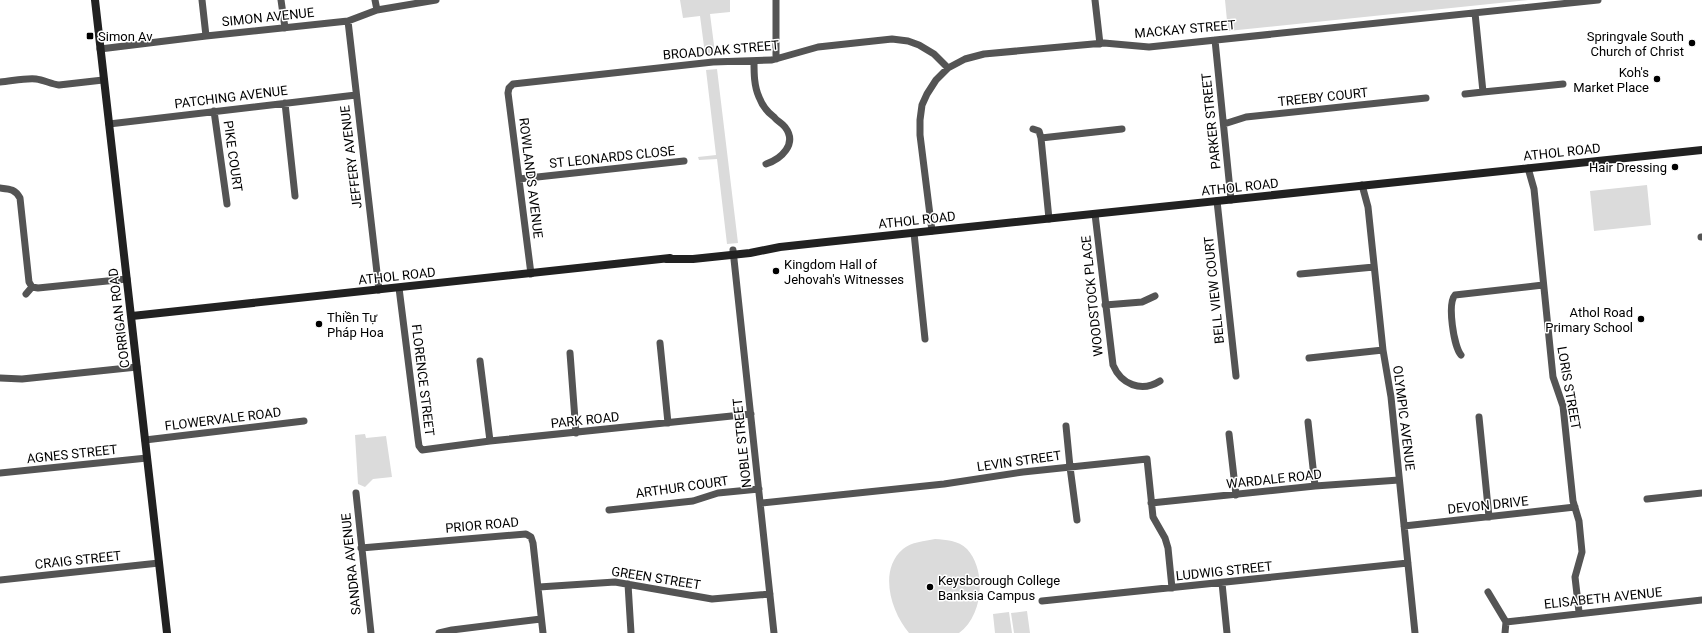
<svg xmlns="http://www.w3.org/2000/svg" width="1702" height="633" font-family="Roboto,sans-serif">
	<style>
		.green { fill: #dbdbdb }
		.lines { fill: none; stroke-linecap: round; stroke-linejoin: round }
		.minor { stroke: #545454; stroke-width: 7 }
		.secondary { stroke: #212121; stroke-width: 8 }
		.poi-dot { fill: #000; stroke: #fff; stroke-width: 1.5 }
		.labels { text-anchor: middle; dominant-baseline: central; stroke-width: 3; stroke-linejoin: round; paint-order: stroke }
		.street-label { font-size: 13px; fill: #000; stroke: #fff }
		.poi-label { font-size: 13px; fill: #000; stroke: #fff; text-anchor: start }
	</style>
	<rect width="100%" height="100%" fill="#fff"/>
	<path class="green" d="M680,0H730V12L710,14L715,53L705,54L700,16L683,18Z
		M1225,0H1528L1228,31Z
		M717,69L738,243L727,244L717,159L699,160L698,157L716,155L706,70Z
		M1647,185L1651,225L1594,231L1590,191Z
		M365,434L366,438L386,436L392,477L373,479L365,487L358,484L355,435Z
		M935,539C946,540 958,540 967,549C987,571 983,616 959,633H909C891,612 878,570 903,549C911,542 925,541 935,539Z
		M1027,611L1030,633H1014L1011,613Z
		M1009,612L1012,633H995L993,614Z"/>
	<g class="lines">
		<path class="minor" d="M202,0L206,36
			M281,0L285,28
			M375,0L377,10
			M1095,0L1100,44
			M1475,13L1483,92L1563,84
			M348,21L379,290
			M1215,40L1231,200
			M100,49L206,36L348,21L377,10L436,0
			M776,59V0
			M754,61C754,73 754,86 759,97C762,105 767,112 774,117C777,121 782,123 785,127C798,144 781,159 766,164
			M0,82C12,81 25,78 36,79C44,80 51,84 59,85L103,80
			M1465,94L1483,92
			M285,103L295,196
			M214,111L227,204
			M109,124L356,95
			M1224,124L1246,117L1426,98
			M1033,129L1039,131L1041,138
			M1528,168L1534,189L1553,377L1563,406L1573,501L1579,521L1582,552L1575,577L1579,612
			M519,179L684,161
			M1362,185L1368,207L1383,350L1391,397L1415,633
			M0,188C10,189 15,189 20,198L29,282L32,287L38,288L127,279
			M1217,201L1236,376
			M1095,214L1113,365C1121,384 1141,393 1160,381
			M1049,219L1041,138L1122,129
			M932,231L920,135V120L922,105L927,94L936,80L948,68L965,59L984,54L1104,43L1149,47L1598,0
			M914,233L925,339
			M1701,237H1702
			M733,250L774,633
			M531,274L508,93L509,88L513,84L713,62L772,60L818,47L892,39L908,41L919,45L934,54L948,68
			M1300,274L1374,267
			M399,288L418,439L419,446L422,450L490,441L751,414
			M26,294L32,287
			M1105,305L1142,302L1155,296
			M660,343L668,423
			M570,353L576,433
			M1461,355C1454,347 1447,304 1455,295L1543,285
			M1309,358L1383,350
			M480,361L490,441
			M0,378L22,379L137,367
			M1479,417L1489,517
			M1308,422L1315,486
			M1066,426L1070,467L1077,520
			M1229,434L1236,495
			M145,440L304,421
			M0,473L147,458
			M356,493L371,633
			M1647,499L1702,493
			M761,503L944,484L1023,472L1147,459L1153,517L1165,538L1168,548L1172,588
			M1151,503L1315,486L1399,480
			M609,510L693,501L718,493L759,489
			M1404,526L1575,507
			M361,548L526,534L531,537L533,543L543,633
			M0,580L159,563
			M1222,583L1227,633
			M628,584L631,633
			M539,587L615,582L712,599L770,594
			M1488,592L1506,622L1505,633
			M1042,601L1408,563
			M1506,622L1702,600
			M439,633L452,630L541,619"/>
		<path class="secondary" d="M95,0L167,633
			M666,259H693L750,253L780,247L826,242L1702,150
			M132,316L670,258"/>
	</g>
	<g class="poi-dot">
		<rect x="86" y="32" width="8" height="8" rx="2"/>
		<circle cx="1692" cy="43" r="4"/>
		<circle cx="1657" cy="79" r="4"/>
		<circle cx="1675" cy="167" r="4"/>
		<circle cx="776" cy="271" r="4"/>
		<circle cx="1641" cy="319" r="4"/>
		<circle cx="319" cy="324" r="4"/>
		<circle cx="930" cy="587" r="4"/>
	</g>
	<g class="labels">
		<g class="street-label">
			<text transform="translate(268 17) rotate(-6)">SIMON AVENUE</text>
			<text transform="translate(1185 29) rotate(-5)">MACKAY STREET</text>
			<text transform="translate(721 50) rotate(-5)">BROADOAK STREET</text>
			<text transform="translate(231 97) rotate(-7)">PATCHING AVENUE</text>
			<text transform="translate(1323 97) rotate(-6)">TREEBY COURT</text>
			<text transform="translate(1211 121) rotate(-96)">PARKER STREET</text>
			<text transform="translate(1562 152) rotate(-6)">ATHOL ROAD</text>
			<text transform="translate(233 156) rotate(82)">PIKE COURT</text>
			<text transform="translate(351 157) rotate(-97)">JEFFERY AVENUE</text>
			<text transform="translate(612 157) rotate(-6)">ST LEONARDS CLOSE</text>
			<text transform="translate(531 178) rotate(83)">ROWLANDS AVENUE</text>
			<text transform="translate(1240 187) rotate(-6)">ATHOL ROAD</text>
			<text transform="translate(917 220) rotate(-6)">ATHOL ROAD</text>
			<text transform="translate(397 276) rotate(-6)">ATHOL ROAD</text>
			<text transform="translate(1214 290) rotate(-96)">BELL VIEW COURT</text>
			<text transform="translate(1092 296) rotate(-96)">WOODSTOCK PLACE</text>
			<text transform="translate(119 318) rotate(-97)">CORRIGAN ROAD</text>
			<text transform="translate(423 380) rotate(83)">FLORENCE STREET</text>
			<text transform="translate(1569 388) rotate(80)">LORIS STREET</text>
			<text transform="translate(1404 418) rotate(83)">OLYMPIC AVENUE</text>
			<text transform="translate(223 419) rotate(-7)">FLOWERVALE ROAD</text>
			<text transform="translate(585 420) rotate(-6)">PARK ROAD</text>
			<text transform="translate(742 443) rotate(-96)">NOBLE STREET</text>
			<text transform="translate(72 454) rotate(-6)">AGNES STREET</text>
			<text transform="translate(1019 461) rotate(-8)">LEVIN STREET</text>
			<text transform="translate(1274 479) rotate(-6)">WARDALE ROAD</text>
			<text transform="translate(682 487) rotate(-8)">ARTHUR COURT</text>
			<text transform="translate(1488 505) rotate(-6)">DEVON DRIVE</text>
			<text transform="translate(482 525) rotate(-5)">PRIOR ROAD</text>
			<text transform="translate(78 560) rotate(-6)">CRAIG STREET</text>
			<text transform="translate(351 564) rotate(-96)">SANDRA AVENUE</text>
			<text transform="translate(1224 571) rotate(-6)">LUDWIG STREET</text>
			<text transform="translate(656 578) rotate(9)">GREEN STREET</text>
			<text transform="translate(1603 598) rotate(-6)">ELISABETH AVENUE</text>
		</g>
		<g class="poi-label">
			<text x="98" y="36">Simon Av</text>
			<text x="1684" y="36" text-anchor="end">Springvale South<tspan x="1684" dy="15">Church of Christ</tspan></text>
			<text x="1649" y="72" text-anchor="end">Koh's<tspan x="1649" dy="15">Market Place</tspan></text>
			<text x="1667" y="167" text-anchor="end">Hair Dressing</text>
			<text x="784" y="264">Kingdom Hall of<tspan x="784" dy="15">Jehovah's Witnesses</tspan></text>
			<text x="1633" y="312" text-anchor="end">Athol Road<tspan x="1633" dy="15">Primary School</tspan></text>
			<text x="327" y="317">Thiền Tự<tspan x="327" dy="15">Pháp Hoa</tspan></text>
			<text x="938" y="580">Keysborough College<tspan x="938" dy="15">Banksia Campus</tspan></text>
		</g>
	</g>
</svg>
